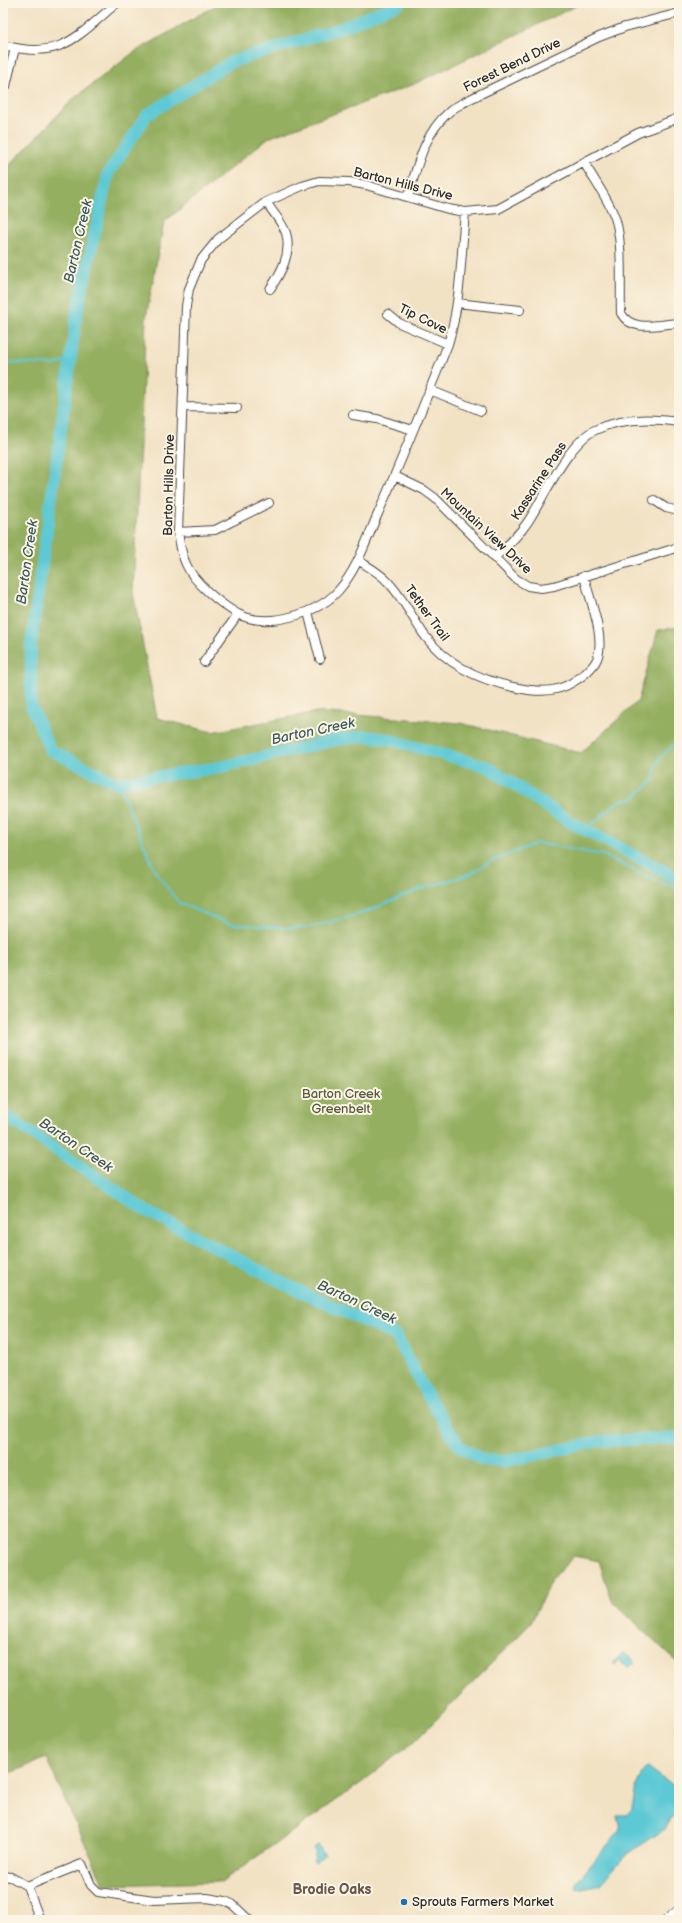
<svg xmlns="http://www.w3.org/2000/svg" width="682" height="1923" font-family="'Balsamiq Sans',sans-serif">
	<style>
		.forest { fill: #94af61; stroke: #606d46 }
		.water { fill: #5dc9d5; stroke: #447a80 }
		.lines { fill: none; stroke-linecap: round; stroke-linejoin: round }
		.stream { stroke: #5dc9d5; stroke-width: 2 }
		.river { stroke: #5dc9d5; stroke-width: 12 }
		.minor-casing { stroke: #494642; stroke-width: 10 }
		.major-casing { stroke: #494642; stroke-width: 12 }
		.minor { stroke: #fff; stroke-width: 8 }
		.major { stroke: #fff; stroke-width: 11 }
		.poi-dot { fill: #1f6fb2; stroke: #fcf5e5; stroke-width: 1.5 }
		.labels { text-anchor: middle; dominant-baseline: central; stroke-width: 4; stroke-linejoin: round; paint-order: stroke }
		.street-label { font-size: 13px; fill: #2b2b2b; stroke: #fcf5e5 }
		.park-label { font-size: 13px; fill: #565b3f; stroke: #fcf5e5 }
		.poi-label { font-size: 13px; fill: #2b2b2b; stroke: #fcf5e5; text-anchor: start }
		.water-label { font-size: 14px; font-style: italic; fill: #3a5a5e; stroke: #fcf5e5 }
		.neighbourhood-label { font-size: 14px; font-weight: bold; fill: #68574d; stroke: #fcf5e5 }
	</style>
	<rect width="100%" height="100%" fill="#fcf5e5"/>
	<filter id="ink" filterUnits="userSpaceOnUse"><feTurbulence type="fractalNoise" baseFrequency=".025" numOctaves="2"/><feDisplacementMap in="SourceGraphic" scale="8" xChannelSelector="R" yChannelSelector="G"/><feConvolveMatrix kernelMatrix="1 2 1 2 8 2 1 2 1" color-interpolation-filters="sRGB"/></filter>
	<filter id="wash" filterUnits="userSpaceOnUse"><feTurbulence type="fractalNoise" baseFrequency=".012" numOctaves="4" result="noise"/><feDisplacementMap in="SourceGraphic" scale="16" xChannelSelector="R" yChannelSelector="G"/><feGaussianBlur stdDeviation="0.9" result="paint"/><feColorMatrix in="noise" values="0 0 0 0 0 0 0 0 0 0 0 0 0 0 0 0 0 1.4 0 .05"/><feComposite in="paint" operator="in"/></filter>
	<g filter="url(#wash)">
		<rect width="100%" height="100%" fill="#f2e2c4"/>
		<path class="forest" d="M220,3H582L412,85L268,138L164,222L146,318L133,593L157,718L212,732L317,712L460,723L581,753L638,701L658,630L679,627V1664L612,1601L599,1561L574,1556L551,1580L531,1623L417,1739L361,1783L221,1882L104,1885L46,1758L3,1776V172L73,99L133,53Z"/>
		<path class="water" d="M623,1652L635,1662L629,1668L619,1661L615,1665L613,1664Z
			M648,1767L679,1791L677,1810L665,1829L626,1855L600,1884L577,1889L576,1883L620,1830L617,1815H626L632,1809L636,1786L644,1769Z
			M318,1845L325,1856L315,1863L313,1860L315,1858L314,1856L316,1853L313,1848Z"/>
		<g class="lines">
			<path class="stream" d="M3,362L55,365L71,358
				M118,783L156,873L179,903L230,924L288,928L312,927L363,913L415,891L470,874L490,862L537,843L603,855L645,876L679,889
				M585,830L619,801L632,799L654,780C655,761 663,751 679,742"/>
			<path class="river" d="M400,3L341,28L231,62L147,115L108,174L77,313L31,645V705L50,750L116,783L221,767L336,740L365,736L387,739L488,767L570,822L679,879
				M3,1114L146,1211L285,1284L396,1336L426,1393L459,1446L483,1460L507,1461L601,1441L679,1438"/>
		</g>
	</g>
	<g filter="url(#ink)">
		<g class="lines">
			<g class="minor-casing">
				<path id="minor" d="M3,45C61,61 76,37 117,3
					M3,91L6,86L15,48
					M585,164C595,182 610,201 616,221C623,245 620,287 621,313C631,333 660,324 679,323
					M408,197C417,167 424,133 449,112C454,107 462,104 468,100L599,37L625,27L679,13
					M266,202C272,211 282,222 286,233C292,253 281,273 270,289
					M465,212C461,256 461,302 448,344C425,402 402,459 377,516C366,541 357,570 338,591C317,614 267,629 238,614C222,605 193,582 186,564C181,554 180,543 178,532L186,306L189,289L201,260L218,239L266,202L302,186L319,181L349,182L366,185L448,209L465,212L498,209L638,133L679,118
					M457,303L520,310
					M388,314L399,323L448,344
					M430,390L481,411
					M184,407L237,408
					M353,415L377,419L413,430
					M395,476L424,490L435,498L516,579L528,586L541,588L554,586L679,547
					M654,500L666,508L679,511
					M178,532L215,530L269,503
					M494,558C507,546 520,534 529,520C545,495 569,442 595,430C620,418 652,418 679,422
					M358,560C368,567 379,572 387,581C403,597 412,618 425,636C448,666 482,681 518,688C536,692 557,693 573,682C582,677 593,668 597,659C606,637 589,598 584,576
					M308,612L320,659
					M204,662L238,614
					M3,1876L11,1877L27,1886L40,1920
					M27,1886L82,1864L91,1885L98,1892L154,1900L207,1898L225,1901L232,1904L249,1920"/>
			</g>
			<g class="major-casing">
				<path id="major" d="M668,1920L679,1911"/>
			</g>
			<use href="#minor" class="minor"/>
			<use href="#major" class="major"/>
		</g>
	</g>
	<circle class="poi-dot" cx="404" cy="1902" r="4"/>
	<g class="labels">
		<g class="street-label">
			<text transform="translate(512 65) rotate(-26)">Forest Bend Drive</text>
			<text transform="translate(403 184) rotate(14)">Barton Hills Drive</text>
			<text transform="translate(423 319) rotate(26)">Tip Cove</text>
			<text transform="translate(539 481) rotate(-57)">Kassarine Pass</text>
			<text transform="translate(169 485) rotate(-89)">Barton Hills Drive</text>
			<text transform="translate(486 531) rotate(43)">Mountain View Drive</text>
			<text transform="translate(427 613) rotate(54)">Tether Trail</text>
		</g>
		<g class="park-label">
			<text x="341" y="1094">Barton Creek<tspan x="341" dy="15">Greenbelt</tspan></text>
		</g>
		<g class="poi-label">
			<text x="412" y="1902">Sprouts Farmers Market</text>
		</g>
		<g class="water-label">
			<text transform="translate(78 241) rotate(-77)">Barton Creek</text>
			<text transform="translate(27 562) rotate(-82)">Barton Creek</text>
			<text transform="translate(313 731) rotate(-12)">Barton Creek</text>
			<text transform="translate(76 1145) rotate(34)">Barton Creek</text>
			<text transform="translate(357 1302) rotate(25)">Barton Creek</text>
		</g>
		<g class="neighbourhood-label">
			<text x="332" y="1889">Brodie Oaks</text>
		</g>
	</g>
	<rect width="682" height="1923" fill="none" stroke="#fcf5e5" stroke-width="16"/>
</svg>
